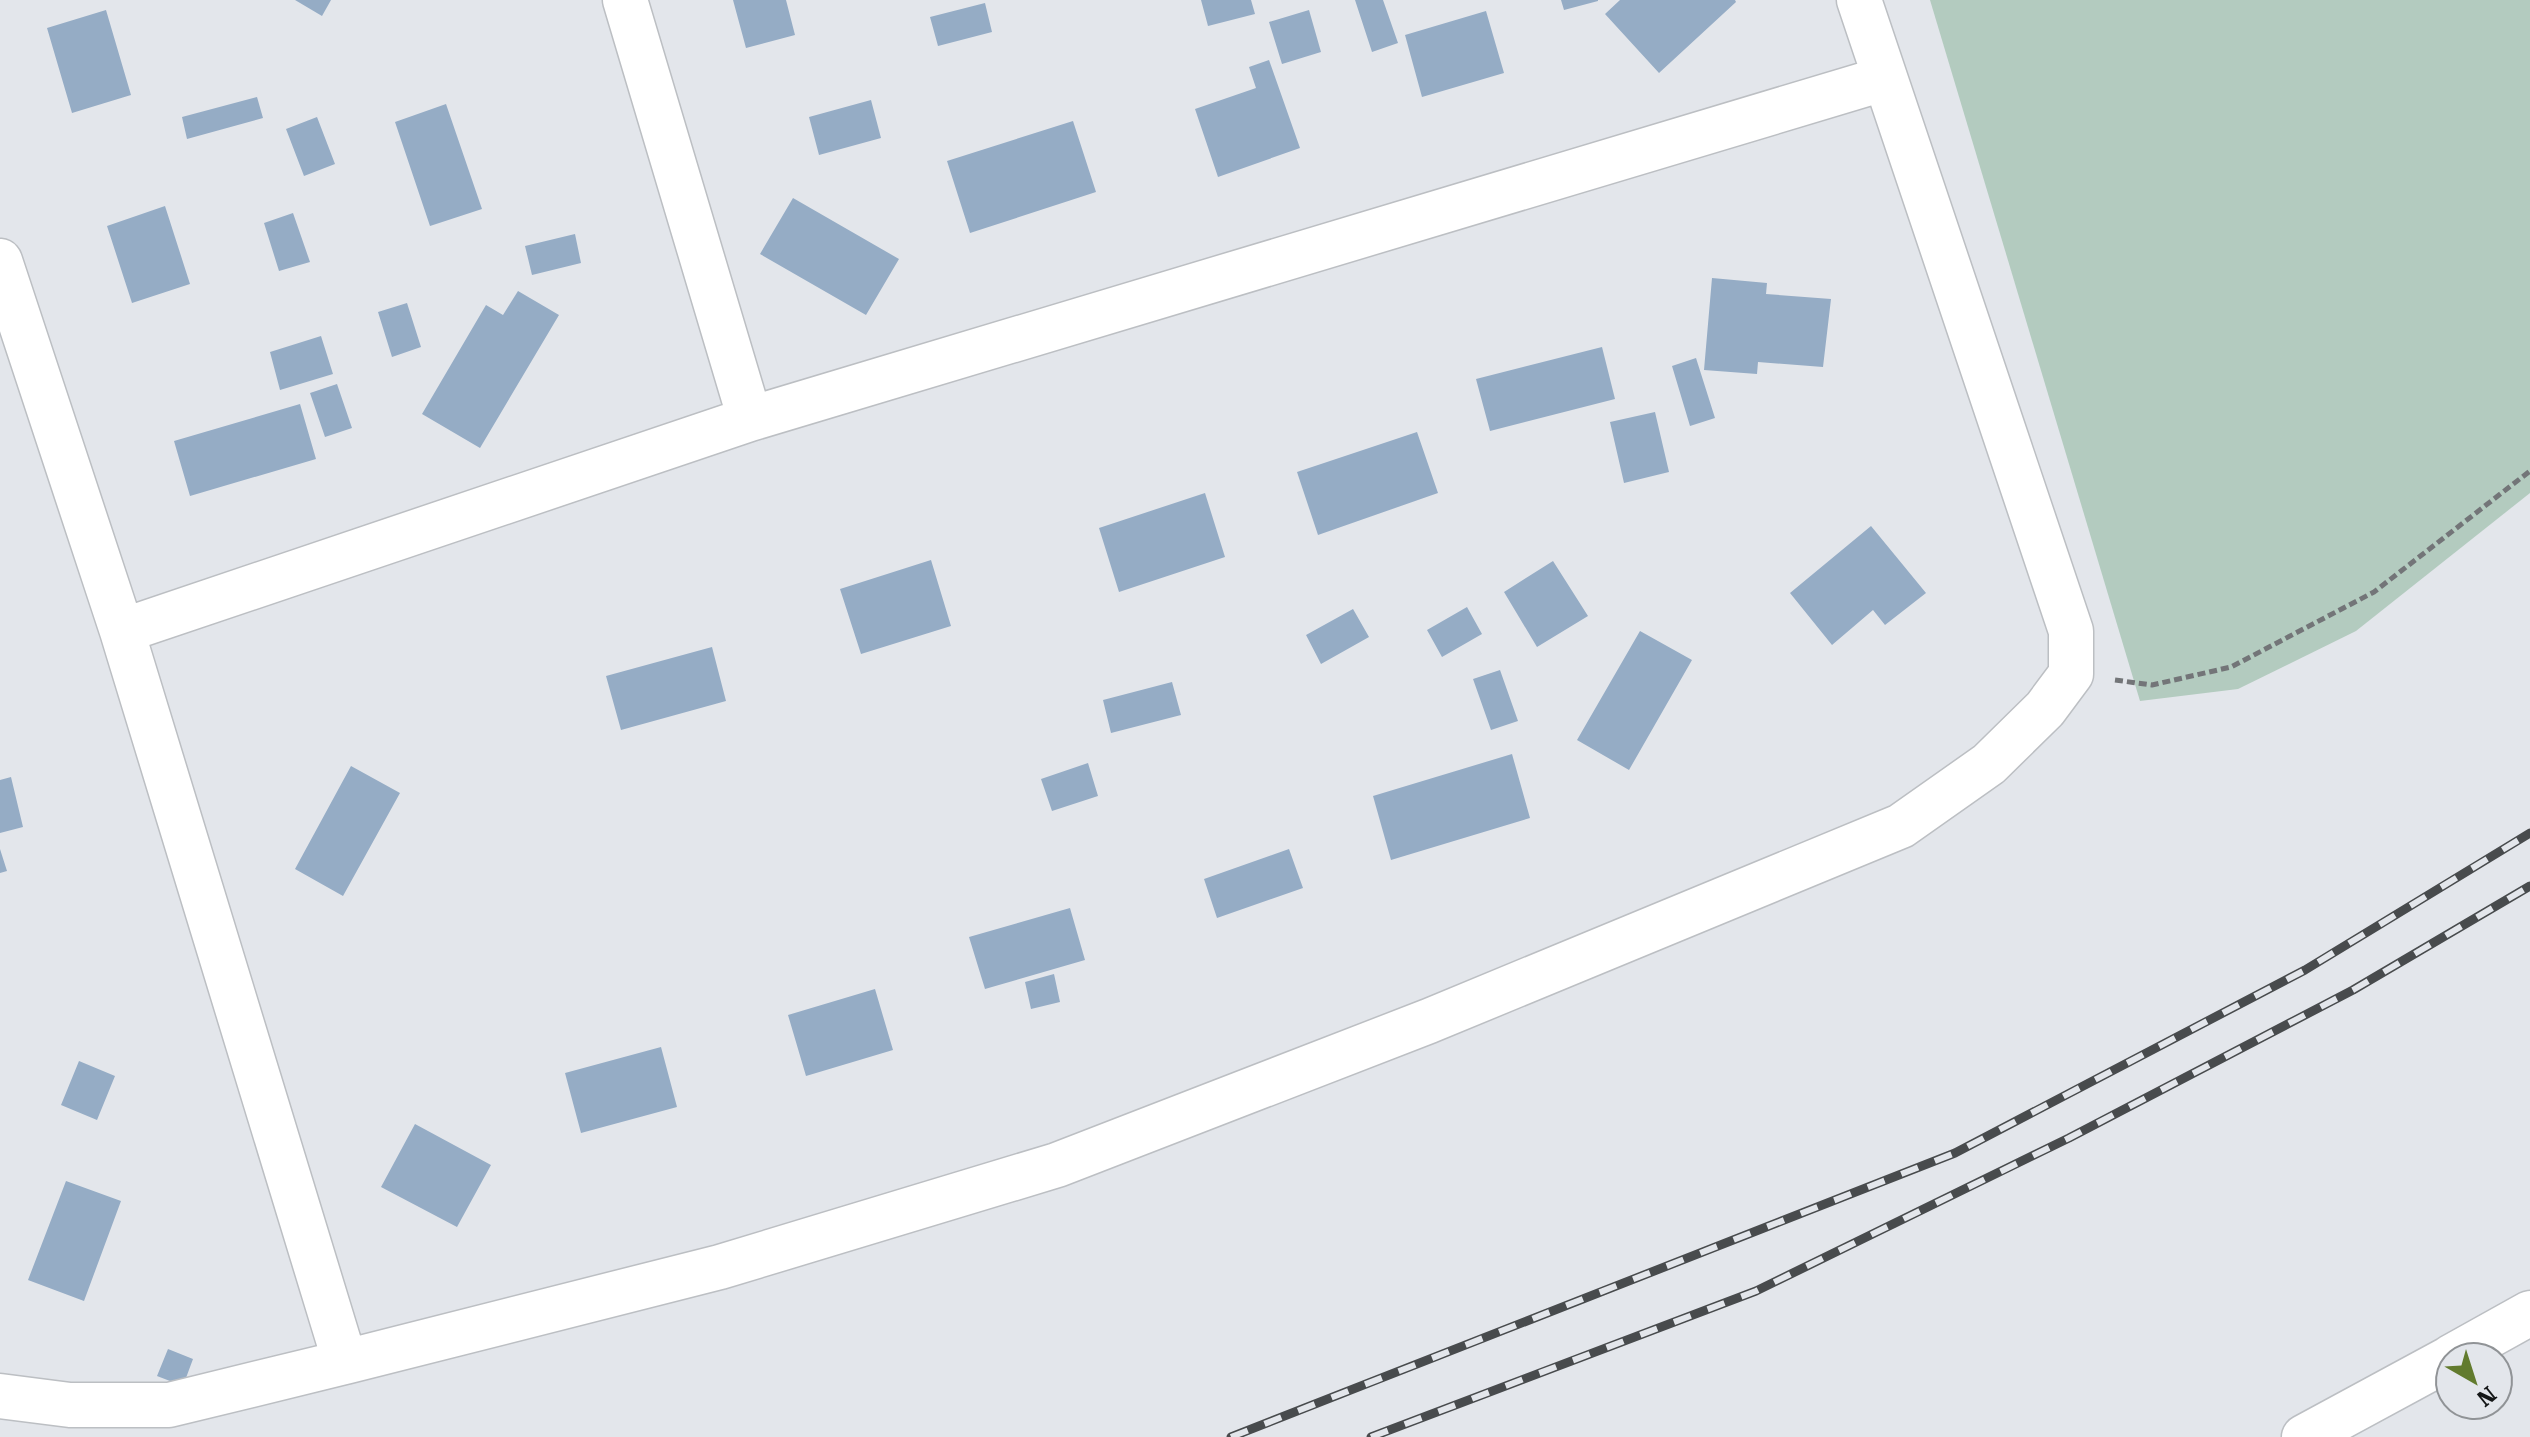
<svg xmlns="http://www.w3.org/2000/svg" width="2530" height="1437" font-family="'Roboto Serif',serif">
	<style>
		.green { fill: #b3cbbf }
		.building { fill: #95acc5 }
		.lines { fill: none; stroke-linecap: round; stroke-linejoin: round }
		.minor-casing { stroke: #bcbfc3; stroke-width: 47 }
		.path { stroke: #737578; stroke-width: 5; stroke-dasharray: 8 4; stroke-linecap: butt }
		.minor { stroke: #fff; stroke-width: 44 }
		.rail-casing { stroke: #484b4d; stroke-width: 9 }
		.rail { stroke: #e3e6eb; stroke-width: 6; stroke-dasharray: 18; stroke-linecap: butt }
	</style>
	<rect width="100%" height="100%" fill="#e3e6eb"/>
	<path class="green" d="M1930,0H2530V493L2356,631L2238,689L2140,701Z"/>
	<path class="building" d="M295,0H331L322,16Z
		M733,0H786L795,35L746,48Z
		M1201,0H1251L1255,14L1208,26Z
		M1355,0H1383L1398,43L1372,52Z
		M1561,0H1598V1L1564,10Z
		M1620,0H1735L1736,2L1659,73L1605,14Z
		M985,3L992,32L938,46L930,17Z
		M106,10L131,95L72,113L47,28Z
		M1309,10L1321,52L1282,64L1269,22Z
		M1486,11L1504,73L1422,97L1405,35Z
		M1269,60L1300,148L1218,177L1195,109L1256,88L1249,67Z
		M257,97L263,118L187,139L182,117Z
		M871,100L881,138L819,155L809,117Z
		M446,104L482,209L430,226L395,122Z
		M317,117L335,164L304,176L286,129Z
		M1073,121L1096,192L970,233L947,161Z
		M793,198L899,259L866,315L760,254Z
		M165,206L190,284L132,303L107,226Z
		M293,213L310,262L279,271L264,223Z
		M575,234L581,263L532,275L525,246Z
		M1712,278L1767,283L1766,294L1831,299L1823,367L1758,362L1757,374L1704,370Z
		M518,291L559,315L480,448L422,414L486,305L503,315Z
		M407,303L421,347L392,357L378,312Z
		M321,336L333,374L280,390L270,352Z
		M1602,347L1615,399L1490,431L1476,379Z
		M1696,358L1715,418L1690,426L1672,366Z
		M337,384L352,428L325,437L310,393Z
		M300,404L316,459L190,496L174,441Z
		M1655,412L1669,472L1624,483L1610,422Z
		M1417,432L1438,493L1318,535L1297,472Z
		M1205,493L1225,557L1119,592L1099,528Z
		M1871,526L1926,593L1885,625L1873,610L1832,645L1790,593Z
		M931,560L951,626L861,654L840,589Z
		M1553,561L1588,616L1537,647L1504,592Z
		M1467,607L1482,634L1442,657L1427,630Z
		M1353,609L1369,637L1321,664L1306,635Z
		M1640,631L1692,660L1629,770L1577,740Z
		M712,647L726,701L621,730L606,676Z
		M1500,670L1518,721L1491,730L1473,679Z
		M1172,682L1181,715L1111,733L1103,700Z
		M1512,754L1530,818L1391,860L1373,796Z
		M1088,763L1098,796L1052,811L1041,779Z
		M351,766L400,793L343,896L295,869Z
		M11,777L23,827L0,833V780Z
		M0,849L7,871L0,873Z
		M1289,849L1303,888L1217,918L1204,879Z
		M1070,908L1085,960L985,989L969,937Z
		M1054,974L1060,1002L1031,1009L1025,982Z
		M875,989L893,1050L806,1076L788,1015Z
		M661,1047L677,1107L581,1133L565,1073Z
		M79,1061L115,1076L97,1120L61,1105Z
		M415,1124L491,1165L457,1227L381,1187Z
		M66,1181L121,1201L84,1301L28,1280Z
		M168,1349L193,1359L183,1386L157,1376Z"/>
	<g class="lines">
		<g class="minor-casing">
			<path id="minor" d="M625,0L750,419L1883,79
				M0,261L122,631L345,1362L720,1267L1057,1165L1429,1021L1901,826L1989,764L2045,709L2071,674V631L1859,0
				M122,631L750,419
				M2451,1357L2530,1313
				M0,1396L70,1405H169L345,1362
				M2304,1437L2450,1358"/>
		</g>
		<path class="path" d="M2115,680L2152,685L2231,667L2374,592L2530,471"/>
		<use href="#minor" class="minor"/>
		<g class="rail-casing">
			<path id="rail" d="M1231,1437L1955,1153L2305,970L2530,833
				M1371,1437L1756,1291L2069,1138L2353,990L2530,886"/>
		</g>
		<use href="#rail" class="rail"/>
	</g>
	<g transform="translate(2474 1381) rotate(141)"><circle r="38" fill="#e3e6eb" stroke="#909396" stroke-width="2"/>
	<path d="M0-6L14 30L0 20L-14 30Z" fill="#627b2e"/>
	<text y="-12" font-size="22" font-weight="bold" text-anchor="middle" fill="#141617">N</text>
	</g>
</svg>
